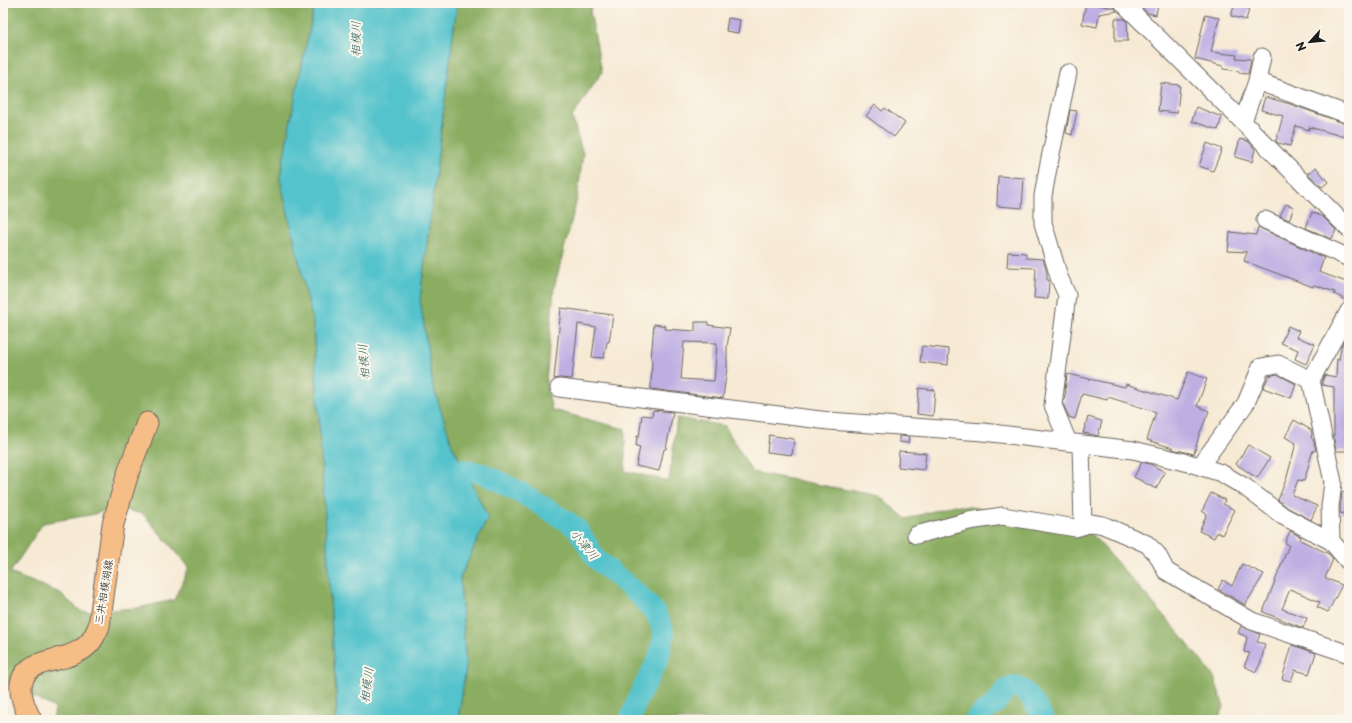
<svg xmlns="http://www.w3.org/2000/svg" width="1352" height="723" font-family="'Playpen Sans','Klee One',sans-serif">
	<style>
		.forest { fill: #8bad62; stroke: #54643f; fill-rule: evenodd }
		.water { fill: #55c3cc; stroke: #387074 }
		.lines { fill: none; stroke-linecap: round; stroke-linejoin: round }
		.river { stroke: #55c3cc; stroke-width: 21 }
		.building { fill: #beafe3; fill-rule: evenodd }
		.minor-casing { stroke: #69645d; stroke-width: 19 }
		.major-casing { stroke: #69645d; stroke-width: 23 }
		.minor { stroke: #fff; stroke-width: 17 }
		.major { stroke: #f6be87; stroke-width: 21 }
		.labels { text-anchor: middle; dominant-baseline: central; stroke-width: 4; stroke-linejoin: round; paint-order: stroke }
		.street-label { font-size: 11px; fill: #1c1c1c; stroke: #fbf7ec }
		.water-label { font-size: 12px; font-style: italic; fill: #335f62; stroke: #fbf7ec }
	</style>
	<rect width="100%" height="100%" fill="#fbf7ec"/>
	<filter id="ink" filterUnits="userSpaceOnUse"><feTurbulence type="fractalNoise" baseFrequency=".025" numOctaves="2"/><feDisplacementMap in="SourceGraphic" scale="8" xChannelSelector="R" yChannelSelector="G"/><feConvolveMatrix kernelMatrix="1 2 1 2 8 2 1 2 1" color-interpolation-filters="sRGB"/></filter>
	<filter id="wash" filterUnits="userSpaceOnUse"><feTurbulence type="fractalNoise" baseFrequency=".012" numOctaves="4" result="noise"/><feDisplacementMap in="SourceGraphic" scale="16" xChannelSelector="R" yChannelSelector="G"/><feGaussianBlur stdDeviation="0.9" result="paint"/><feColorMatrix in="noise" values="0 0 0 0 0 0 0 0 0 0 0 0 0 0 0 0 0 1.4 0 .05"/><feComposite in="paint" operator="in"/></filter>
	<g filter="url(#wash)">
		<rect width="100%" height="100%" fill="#f7ead5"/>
		<path class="forest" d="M3,3H315L293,108L280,178L313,323L337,709L335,720H53L55,708L3,682ZM115,508L143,514L189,567L174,600L137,608L82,612L58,592L10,573L43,523L90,515Z
			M457,3H593L590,11L602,72L572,117L583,154L577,199L554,288L546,383L552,410L625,429V471L669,481L677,418L725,426L752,472L879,496L906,519L954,505L1076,521L1099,542L1179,633L1214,677L1224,707L1218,720H458L466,668L460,578L488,517L452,445L433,386L420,299Z"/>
		<path class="water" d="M315,3H457L420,299L433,386L452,445L488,517L460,578L466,668L458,720H335L337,709L313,323L280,178L293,108Z"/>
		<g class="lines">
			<path class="river" d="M437,469L466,470L484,474L520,492L568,522L578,530L596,559L639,595L647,604L655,612L663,629L664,635L658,660L638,698L630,720
				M975,720C980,713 988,710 995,704C999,700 1002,693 1007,689C1023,678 1038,709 1044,720"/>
		</g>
		<g id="blocks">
			<path class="building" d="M1086,3L1115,8L1117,11L1099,14L1097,27L1082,24Z
				M1140,3H1158L1156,15L1147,13L1140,5Z
				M1235,3H1251L1246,20L1231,16Z
				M1205,15L1219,18L1211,52L1237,55L1236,58L1251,59L1248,74L1239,73V71L1223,69V66L1195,59Z
				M728,18L740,20L738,33L726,31Z
				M1115,19H1125L1127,21L1128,41H1115Z
				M1161,83L1180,85L1177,113L1158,111Z
				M1265,97L1290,104L1349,125V138L1309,127V130L1296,126L1290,146L1278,143L1276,141L1283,116L1261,110Z
				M875,105L882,111L885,108L905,123L894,137L866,116Z
				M1196,107L1222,117L1218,130L1192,121Z
				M1070,110L1077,111L1072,135L1066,133Z
				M1240,139L1248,141L1255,149L1252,162L1235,157Z
				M1207,143L1222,149L1213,171L1199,166Z
				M1316,167L1328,182L1322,187L1308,174Z
				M998,176L1024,178L1022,208L997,206Z
				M1286,204L1294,207L1289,220L1280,216Z
				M1312,212L1323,217L1336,230L1332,239L1306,228Z
				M1258,227L1324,258L1319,272L1349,283V294L1346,300L1334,294L1335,292L1314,285L1313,287L1244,261L1247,252L1228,251L1230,232L1256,235Z
				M1008,252L1026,253V258L1043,259L1047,273V280H1049L1048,299L1034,298L1036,268L1007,267Z
				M561,308L613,315L609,342H607L604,358L592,357L596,327L578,324L572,379L560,378L554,379Z
				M695,322H708V325L730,328L727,347V368L723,398L651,389L652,359H651L654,324L666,326L665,329L695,331ZM684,342L717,343L714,381L681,379Z
				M1288,326L1299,331L1296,337L1315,344L1306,364L1295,359L1298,350L1281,343Z
				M1349,332V451H1336L1334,440V387L1322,385V382L1325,375L1336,377L1337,359L1339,360L1341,347Z
				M922,346L949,349L948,365L920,362Z
				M1188,372L1207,379L1197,406L1209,411L1199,435L1194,454L1172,449L1173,448L1147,440L1156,412L1108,397L1107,400L1082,394L1075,419L1069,417L1063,404L1066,391H1065L1067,374L1125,387L1126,384L1177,400Z
				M1277,374L1296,384L1291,398L1263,388L1269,376Z
				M919,388L935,390L933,416L917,414Z
				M653,410L673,412L666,449H664L659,471L636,466L640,447L636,446L637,436L639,437L642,415L652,416Z
				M1088,417L1102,421L1098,436L1083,433Z
				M1294,420L1311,430L1312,434L1311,438L1313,439L1316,450L1315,451L1313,450L1304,481L1298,480L1292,495L1317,506L1311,520L1288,508L1278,500L1287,477L1296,443L1285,437Z
				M769,435L794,439L792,455L767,452Z
				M899,436L909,437L908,443L899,442Z
				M1248,445L1270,458L1257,478L1236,464Z
				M899,451L926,453L924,470L898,467Z
				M1142,462L1150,464L1165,472L1156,489L1134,477Z
				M1342,492L1349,493L1348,514L1340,513Z
				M1211,493L1225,500L1223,504L1235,510L1222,535L1217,532L1214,538L1199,531L1207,514L1202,511Z
				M1290,531L1301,537L1300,540L1329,554L1333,559L1325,578L1342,585L1328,612L1317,607L1320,602L1290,589L1282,609L1307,618L1303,628L1263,612L1289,545L1285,543Z
				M1242,564L1264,574L1245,605L1218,589L1223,580L1232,586Z
				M1241,626L1260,634L1257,642L1265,644L1261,662L1256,672L1244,666L1250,653L1244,652L1247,637L1238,633Z
				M1292,645L1316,653L1309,674L1295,670L1291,681L1282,679Z"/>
		</g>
	</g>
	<g filter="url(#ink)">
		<use href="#blocks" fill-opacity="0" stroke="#69645d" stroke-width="1"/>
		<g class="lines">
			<g class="minor-casing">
				<path id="minor" d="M1123,3L1243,122L1349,229
					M1068,73L1048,168L1043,196V223L1059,277L1067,295L1053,405L1068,442
					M1257,81L1349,115
					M1243,122L1257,81L1262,57
					M1265,220L1349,258
					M1349,311L1311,380L1333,482L1330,507L1331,541L1349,562
					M559,388L829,421L983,432L1133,450L1189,463L1221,473L1245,487L1283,516L1331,541
					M1081,444L1083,526
					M1200,466L1246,403L1261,367L1278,364L1311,380
					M916,535L969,521L1003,516L1076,528L1092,523L1103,525L1147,544L1157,554L1166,571L1252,621L1349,654"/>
			</g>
			<g class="major-casing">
				<path id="major" d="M31,720C23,705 13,682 30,669C37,663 49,661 57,659C64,657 71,656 77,652C89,647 94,638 99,626L113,524L128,473L147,423"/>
			</g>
			<use href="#minor" class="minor"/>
			<use href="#major" class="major"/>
		</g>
	</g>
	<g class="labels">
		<g class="street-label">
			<text transform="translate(103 592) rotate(-81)">三井相模湖線</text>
		</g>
		<g class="water-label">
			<text transform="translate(355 39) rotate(-89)">相模川</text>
			<text transform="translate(363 362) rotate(-95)">相模川</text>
			<text transform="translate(585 544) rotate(51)">小津川</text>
			<text transform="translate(366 685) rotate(-82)">相模川</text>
		</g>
	</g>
	<rect width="1352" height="723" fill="none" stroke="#fbf7ec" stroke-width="16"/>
	<g transform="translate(1310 42) rotate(243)" stroke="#fbf7ec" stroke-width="3" paint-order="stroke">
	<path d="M0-3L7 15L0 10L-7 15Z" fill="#1c1c1c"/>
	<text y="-6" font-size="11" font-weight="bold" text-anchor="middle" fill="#1c1c1c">N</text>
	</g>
</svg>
